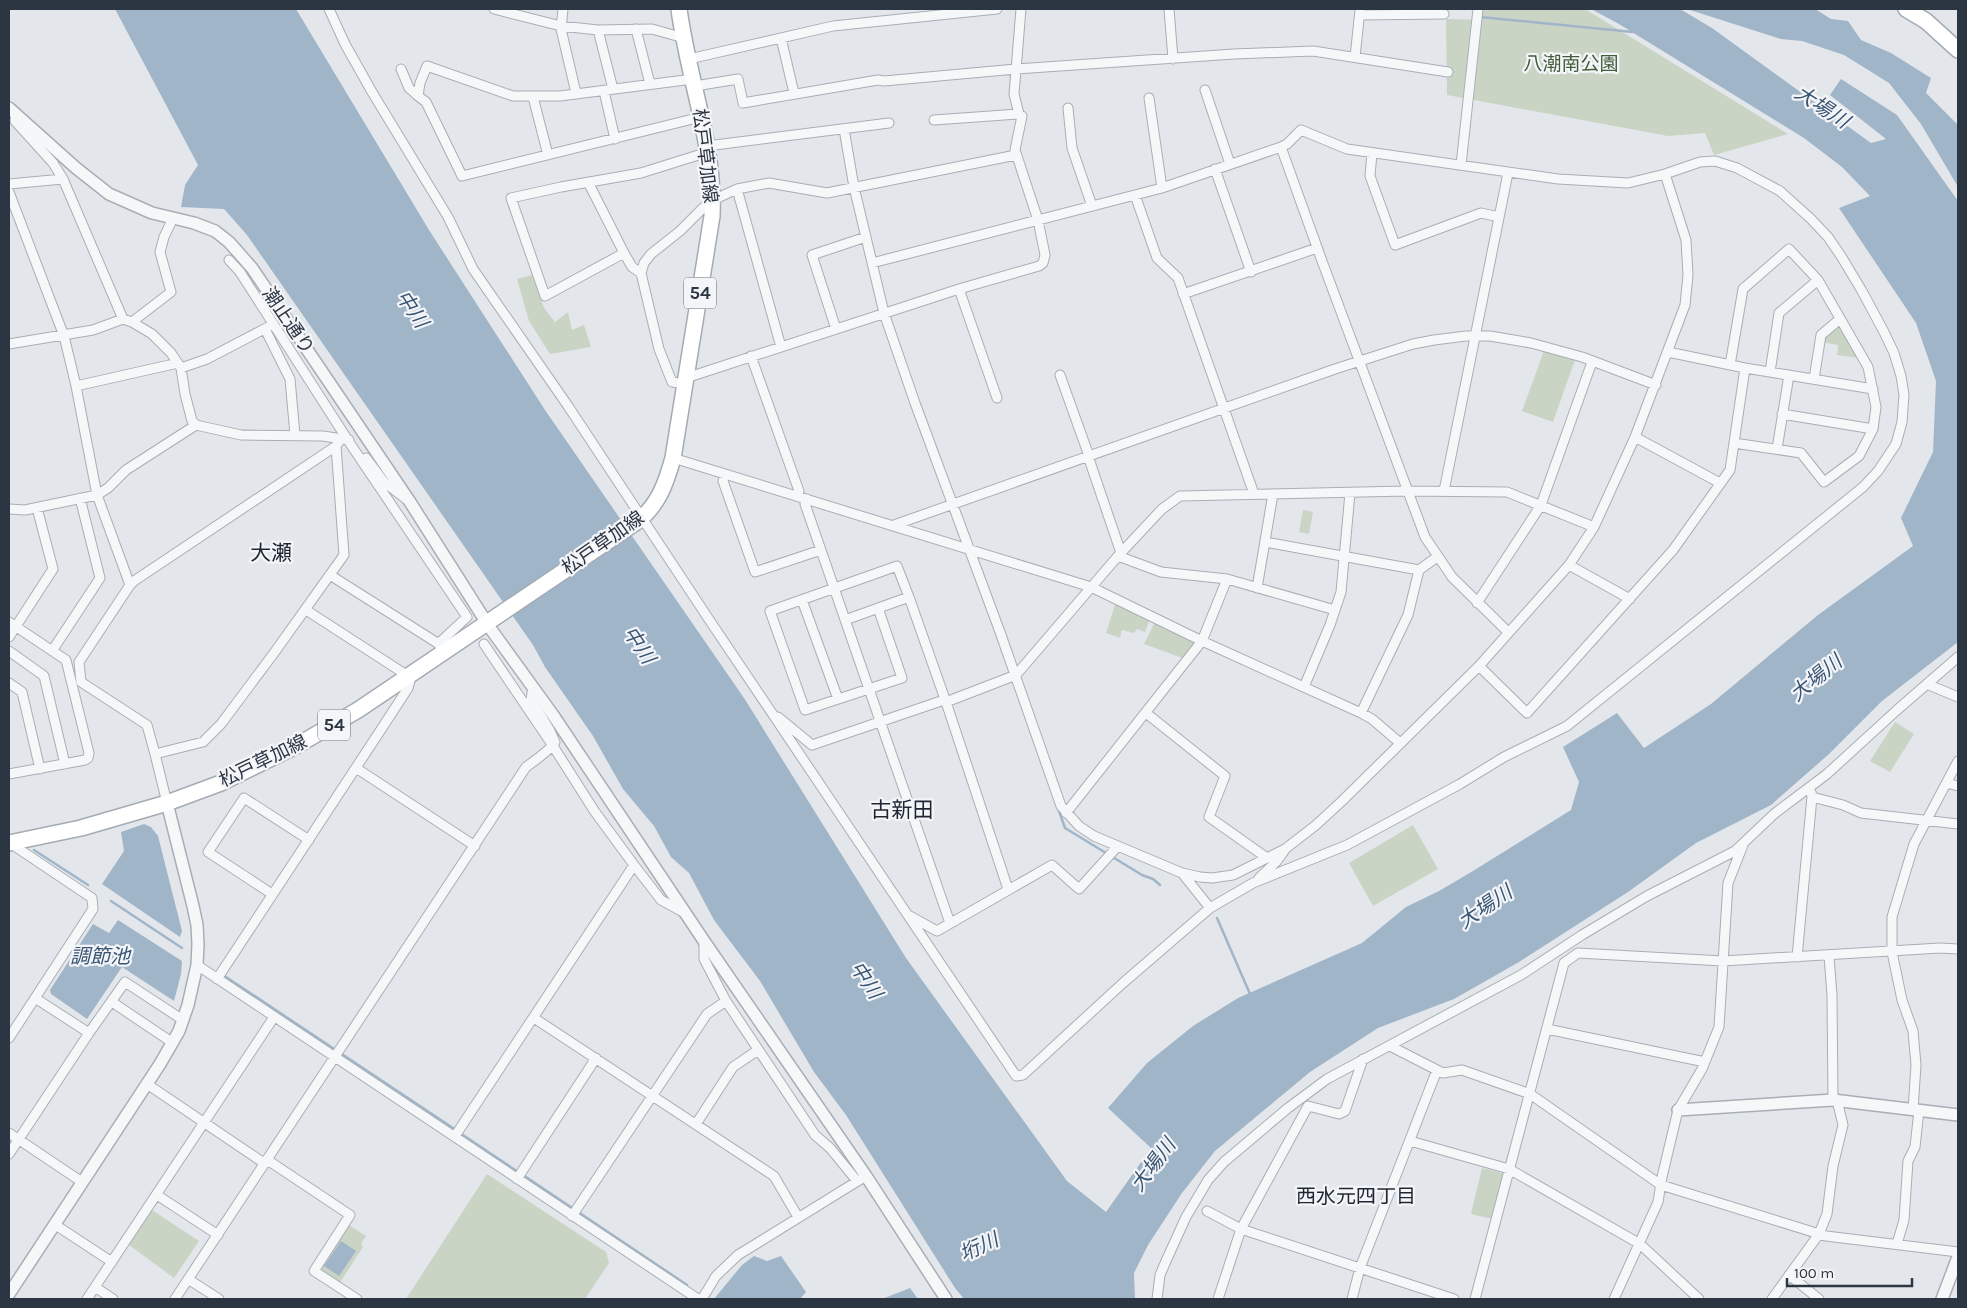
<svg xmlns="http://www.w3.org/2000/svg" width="1967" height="1308" font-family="Karla,'Noto Sans JP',sans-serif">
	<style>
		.green { fill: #c9d4c5 }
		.water { fill: #a1b5c8 }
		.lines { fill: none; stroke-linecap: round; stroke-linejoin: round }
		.stream { stroke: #a1b5c8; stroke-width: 2.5 }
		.minor-casing { stroke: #a8aeb5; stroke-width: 11 }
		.tertiary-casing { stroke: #a8aeb5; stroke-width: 14 }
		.primary-casing { stroke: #a4abb5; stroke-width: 18 }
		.minor { stroke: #f6f7f9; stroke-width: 9 }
		.tertiary { stroke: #f6f7f9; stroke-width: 11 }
		.primary { stroke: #fff; stroke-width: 15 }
		.labels { text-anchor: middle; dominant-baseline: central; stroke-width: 4.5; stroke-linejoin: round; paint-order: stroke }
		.shield { fill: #f3f5f8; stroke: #686f79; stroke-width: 1 }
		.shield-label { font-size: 18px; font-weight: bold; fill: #2c3542 }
		.park-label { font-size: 19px; fill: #425d3a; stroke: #f3f5f8 }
		.street-label { font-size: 19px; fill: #2c3542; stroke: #f3f5f8 }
		.water-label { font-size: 20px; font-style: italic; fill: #395573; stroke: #f3f5f8 }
		.neighbourhood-label { font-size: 20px; fill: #1e2633; stroke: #f3f5f8 }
		.quarter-label { font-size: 21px; fill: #1e2633; stroke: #f3f5f8 }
	</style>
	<rect width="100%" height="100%" fill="#e3e7eb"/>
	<path class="green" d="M1483,9H1585L1788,134L1714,155L1705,133L1668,136L1447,95L1446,19L1482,20Z
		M532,275L544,308L555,322L568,312L572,330L584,325L591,347L550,354L529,321L517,279Z
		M1837,326L1842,327L1860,358L1837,355L1838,345L1822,342L1823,337Z
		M1544,351L1575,360L1553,422L1522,411Z
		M1303,510L1313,512L1309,534L1299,532Z
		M1116,602L1150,619L1145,632L1137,629L1134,633L1122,630L1120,638L1106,633Z
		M1155,622L1196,642V644L1185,659L1144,644Z
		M1895,722L1914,734L1890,772L1870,761Z
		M1413,825L1438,869L1373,906L1349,863Z
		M1482,1168L1506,1174L1493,1219L1471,1214Z
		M487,1174L606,1252L609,1263L585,1299H406Z
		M152,1210L199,1241L174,1278L129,1245Z
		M347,1224L366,1236L361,1244L363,1247L339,1284L319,1271Z"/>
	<path class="water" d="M115,9H296L429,230L545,410L744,698L906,958L1067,1181L1106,1212L1151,1148L1108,1108L1147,1063L1193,1026L1238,998L1362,943L1406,907L1439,891L1473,871L1571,810L1579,782L1563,747L1617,713L1644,748L1711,704L1818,615L1913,546L1901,518L1933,452L1936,381L1916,323L1839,208L1870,196L1842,167L1804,138L1619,24L1591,9H1680L1712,28L1871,143L1886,139L1830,95L1841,79L1897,115L1958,201V642L1882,701L1829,754L1771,805L1696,843L1628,892L1519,962L1454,999L1378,1028L1310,1072L1215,1151L1182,1193L1148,1245L1134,1273L1135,1299H964L955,1288L846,1115L814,1072L760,981L714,920L689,873L671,857L654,826L623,789L593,736L545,667L533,645L247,235L224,209L181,207L185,185L198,165Z
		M1687,9H1815L1831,19L1848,21L1861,40L1891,53L1931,78L1926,93L1958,125V187L1921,124L1889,83L1844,55L1802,41L1781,39Z
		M144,824L151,827L158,836L182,931L180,937L102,884L124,851L121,832Z
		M118,920L182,961L181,974L174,1001L122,967L87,1019L51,994L50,990L93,924L109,933Z
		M341,1241L356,1251L339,1276L324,1266Z
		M754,1256L767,1261L781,1256L806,1292L800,1299H714L742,1265Z
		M910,1288L918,1299H882Z"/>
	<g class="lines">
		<path class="stream" d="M1480,17L1633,32
			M1058,808L1065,828L1142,875L1153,879L1160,885
			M34,850L88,885
			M111,901L182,948
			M1217,918L1250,994
			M223,975L456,1130
			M460,1133L518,1172
			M523,1175L687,1285"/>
		<g class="minor-casing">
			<path id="minor" d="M329,9L345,44L372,92L448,217L473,269L568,406L708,618L1016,1076L1023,1075L1123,983L1210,908L1253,883L1347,845L1460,784L1504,757L1567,726L1863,487L1878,471L1896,444L1902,422L1903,408L1904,395L1901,376L1894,353L1884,332L1862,291L1841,256L1828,237L1811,219L1780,191L1737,168L1715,161L1700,162L1665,174L1628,183L1558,179L1347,149L1301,130L1287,144L1281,147L1162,188L872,263
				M494,9L561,26L598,30L652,29L684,38
				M563,9L561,29L576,93
				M1169,9L1173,59
				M1360,15L1444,14
				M636,29L650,84
				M598,30L613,89
				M781,38L794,93
				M1355,57L1360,10
				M689,59L833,26L997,9
				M401,69L409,88L418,96
				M693,79L560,96H513L427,66L420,83L418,96L426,102L462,176L701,117
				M695,86L738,79L743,103L878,80L884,81L1016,69L1234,54L1313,51L1448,72
				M1205,90L1230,164
				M604,91L615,139
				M533,97L548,155
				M1149,98L1162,188
				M1068,108L1072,148L1092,206
				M16,114L15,121L53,163L63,179L123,319
				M934,120L1019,114
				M844,129L854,187L884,313L915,403L1000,632L1061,806L1079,826L1094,836L1182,873L1200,877L1212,878L1233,875L1285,849L1316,825L1342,801L1479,666L1569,565L1594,527L1635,437L1685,305L1688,275L1686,240L1665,174
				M707,146L889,123
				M1281,147L1322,261L1425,537L1452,577L1508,632
				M1372,153L1370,176L1395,245L1481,213L1499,217
				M1461,165L1478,9
				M1215,169L1251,272
				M588,182L624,253L632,267L641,273
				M9,184L63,179
				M737,189L781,347
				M9,192L64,336L76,386L97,495L130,585
				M1135,195L1157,258L1178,278L1254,494
				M624,253L545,296L511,198L561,187L641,173L708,152
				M229,260L240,272L347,439L467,617L438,644
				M959,289L997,398
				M1183,294L1317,248
				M132,322L171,292L160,252L164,237L173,218
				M265,329L290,379L295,435
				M836,329L812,255L866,237
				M9,344L93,330L123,319L132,322L152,334L171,353L181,368L185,394L192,421L196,425
				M1668,352L1745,368L1873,389
				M751,356L799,491L797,496
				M1730,365L1743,289L1789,249L1818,280L1868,367L1876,407L1873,429L1859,456L1824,482L1801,453L1734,443
				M181,368L207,359L268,327
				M1770,372L1779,313L1818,280
				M1060,375L1089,456
				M686,378L959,289L1039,266L1043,263L1045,255L1038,220L1015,150L1022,116L1019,114L1014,94L1021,9
				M1814,379L1821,335L1840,319
				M685,384L672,382L659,349L641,273L644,263L651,254L680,231L703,208L713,200L737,189L769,183L827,193L1016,155
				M76,386L178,363
				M1782,414L1873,429
				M1635,437L1720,483
				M1777,449L1789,375
				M1088,456L1121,553
				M366,458L384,482L406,499
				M673,458L1091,587L1202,641L1361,713L1372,719L1400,743
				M725,474L723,481L755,572L821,550
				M1444,491L1508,173
				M807,499L805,504L950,923
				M9,509L25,510L97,495L108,488L126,470L196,425L241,435L323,436L349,440
				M894,525L1335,369L1413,344L1434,340L1466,336H1490L1531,343L1582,357L1656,385
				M1265,542L1419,570
				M1118,556L1161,572L1227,579L1335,610
				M1569,565L1630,599
				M330,575L442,646
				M1257,588L1273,494
				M802,600L838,699
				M1477,603L1541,505L1592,362
				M878,608L902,678L805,710L770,611L897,566L909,597
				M845,620L909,597L946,702L1008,889
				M9,622L66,660L89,753L88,758L85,760L9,774
				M9,637L53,569L37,508
				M484,644L553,746L595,812L634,865L661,900L685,913
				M9,651L44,676L65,764
				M52,651L100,578L80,498
				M1479,666L1527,713L1673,550L1730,470L1745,368
				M9,683L22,692L40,769
				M1929,685L1958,697
				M1304,687L1330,625L1341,592L1350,493
				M946,702L1016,675L1118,556L1162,509L1180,496L1407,491L1507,492L1594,527
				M1146,713L1225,776L1209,817L1267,858
				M1361,713L1408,615L1419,570L1437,557
				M778,717L812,745L944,700
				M155,754L147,725L81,682L79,662L130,585L134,581L336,446
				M356,768L475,846
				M1947,783L1958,786
				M1811,792L1812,797L1843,805L1861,813L1958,824
				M167,803L155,754L203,742L221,724L274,653L344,555L336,446L339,442
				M1066,813L1202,641L1227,579
				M1182,873L1210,908
				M1259,878L1276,862L1284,851
				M272,894L208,852L244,798L309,840
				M908,915L937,931L1052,865L1079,889L1117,847
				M704,941V959L726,1001L815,1135L830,1148L857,1181
				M1829,956L1832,995L1833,1100
				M1797,957L1812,797
				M197,965L698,1299
				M217,979L382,728L408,688L410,681L408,676L306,610
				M35,998L89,1033
				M112,1002L173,1043
				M534,1018L774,1176L798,1217
				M1547,1029L1705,1062
				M9,1038L93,909L92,898L10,843
				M1437,1070L1443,1073L1462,1070L1530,1094L1661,1185L1826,1236L1958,1252
				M147,1084L261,1161L272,1163L350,1215L314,1271L357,1299
				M1913,1110L1916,1065L1913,1031L1902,1000L1892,952V917L1914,844L1958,761
				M696,1124L733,1067L758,1050
				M9,1133L82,1182
				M455,1136L634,865
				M1410,1141L1509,1169L1640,1244L1699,1299
				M9,1154L89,1033L125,982L183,1020
				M517,1179L596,1058
				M157,1195L218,1235
				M1207,1211L1241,1229L1454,1299
				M572,1216L707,1014L726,1001
				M54,1224L112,1262
				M1897,1244L1904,1220L1908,1161L1915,1147L1919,1110
				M1789,1275L1819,1299
				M188,1279L219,1299
				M95,1287L113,1299
				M87,1299L274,1017
				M175,1299L526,767C533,762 552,748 555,742L549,729L531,699L533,687
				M702,1299L716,1276L738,1255L861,1179
				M1157,1299L1160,1275L1166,1261L1186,1217L1208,1180L1224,1162L1288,1108L1327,1079L1521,975L1582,935L1647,896L1735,851L1774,814L1827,774L1897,710L1958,657
				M1218,1299L1241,1229L1308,1106L1339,1114L1345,1111L1363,1059
				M1352,1299L1360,1268L1437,1070L1390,1046
				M1475,1299L1564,963L1578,953L1723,961L1940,948L1958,949
				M1614,1299L1658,1202L1662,1177L1678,1110L1702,1069L1719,1027L1728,883L1743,845
				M1772,1299L1819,1234L1827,1214L1833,1166L1843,1125L1837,1100"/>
		</g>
		<g class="tertiary-casing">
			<path id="tertiary" d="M9,108L76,168L109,194L152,213L194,223L215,231L229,242L252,268L410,502L490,628L553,715L704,941L866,1176L946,1299
				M1678,1110L1833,1100L1958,1115
				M9,1294L160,1064L179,1031L188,1005L197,965L198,944L197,925L193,906L167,803
				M1942,1299L1958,1257"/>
		</g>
		<g class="primary-casing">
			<path id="primary" d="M1906,9L1926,21L1958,50
				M9,843L81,828L167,803L221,783L296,746L358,710L638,521C659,504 666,483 673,458L712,216C715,145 688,78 679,9"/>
		</g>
		<use href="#minor" class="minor"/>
		<use href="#tertiary" class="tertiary"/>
		<use href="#primary" class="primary"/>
	</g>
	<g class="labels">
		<g class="shield">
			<rect x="684" y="277.5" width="32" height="31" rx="4"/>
			<rect x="318" y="709.5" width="32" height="31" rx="4"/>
		</g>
		<g class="shield-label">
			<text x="700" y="293">54</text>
			<text x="334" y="725">54</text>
		</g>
		<g class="park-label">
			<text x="1571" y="64">八潮南公園</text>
		</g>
		<g class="street-label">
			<text transform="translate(705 156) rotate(83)">松戸草加線</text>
			<text transform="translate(288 321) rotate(56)">潮止通り</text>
			<text transform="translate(603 543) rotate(-35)">松戸草加線</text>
			<text transform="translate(263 761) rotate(-26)">松戸草加線</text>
		</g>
		<g class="water-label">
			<text transform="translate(1822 107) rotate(33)">大場川</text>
			<text transform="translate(412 309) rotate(56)">中川</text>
			<text transform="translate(639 645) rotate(56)">中川</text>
			<text transform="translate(1816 678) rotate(-39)">大場川</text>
			<text transform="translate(1485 907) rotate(-34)">大場川</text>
			<text x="100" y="956">調節池</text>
			<text transform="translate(866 980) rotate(56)">中川</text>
			<text transform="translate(1153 1165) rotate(-53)">大場川</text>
			<text transform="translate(979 1247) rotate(-25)">垳川</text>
		</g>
		<g class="neighbourhood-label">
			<text x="1356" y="1196">西水元四丁目</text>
		</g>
		<g class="quarter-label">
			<text x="271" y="553">大瀬</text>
			<text x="902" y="810">古新田</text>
		</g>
	</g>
	<rect width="1967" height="1308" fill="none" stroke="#2c3542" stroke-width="20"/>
	<path d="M1787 1278v8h125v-8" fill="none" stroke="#2c3542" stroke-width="2.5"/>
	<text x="1794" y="1278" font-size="15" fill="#2c3542" stroke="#f3f5f8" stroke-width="4" paint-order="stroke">100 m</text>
</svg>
